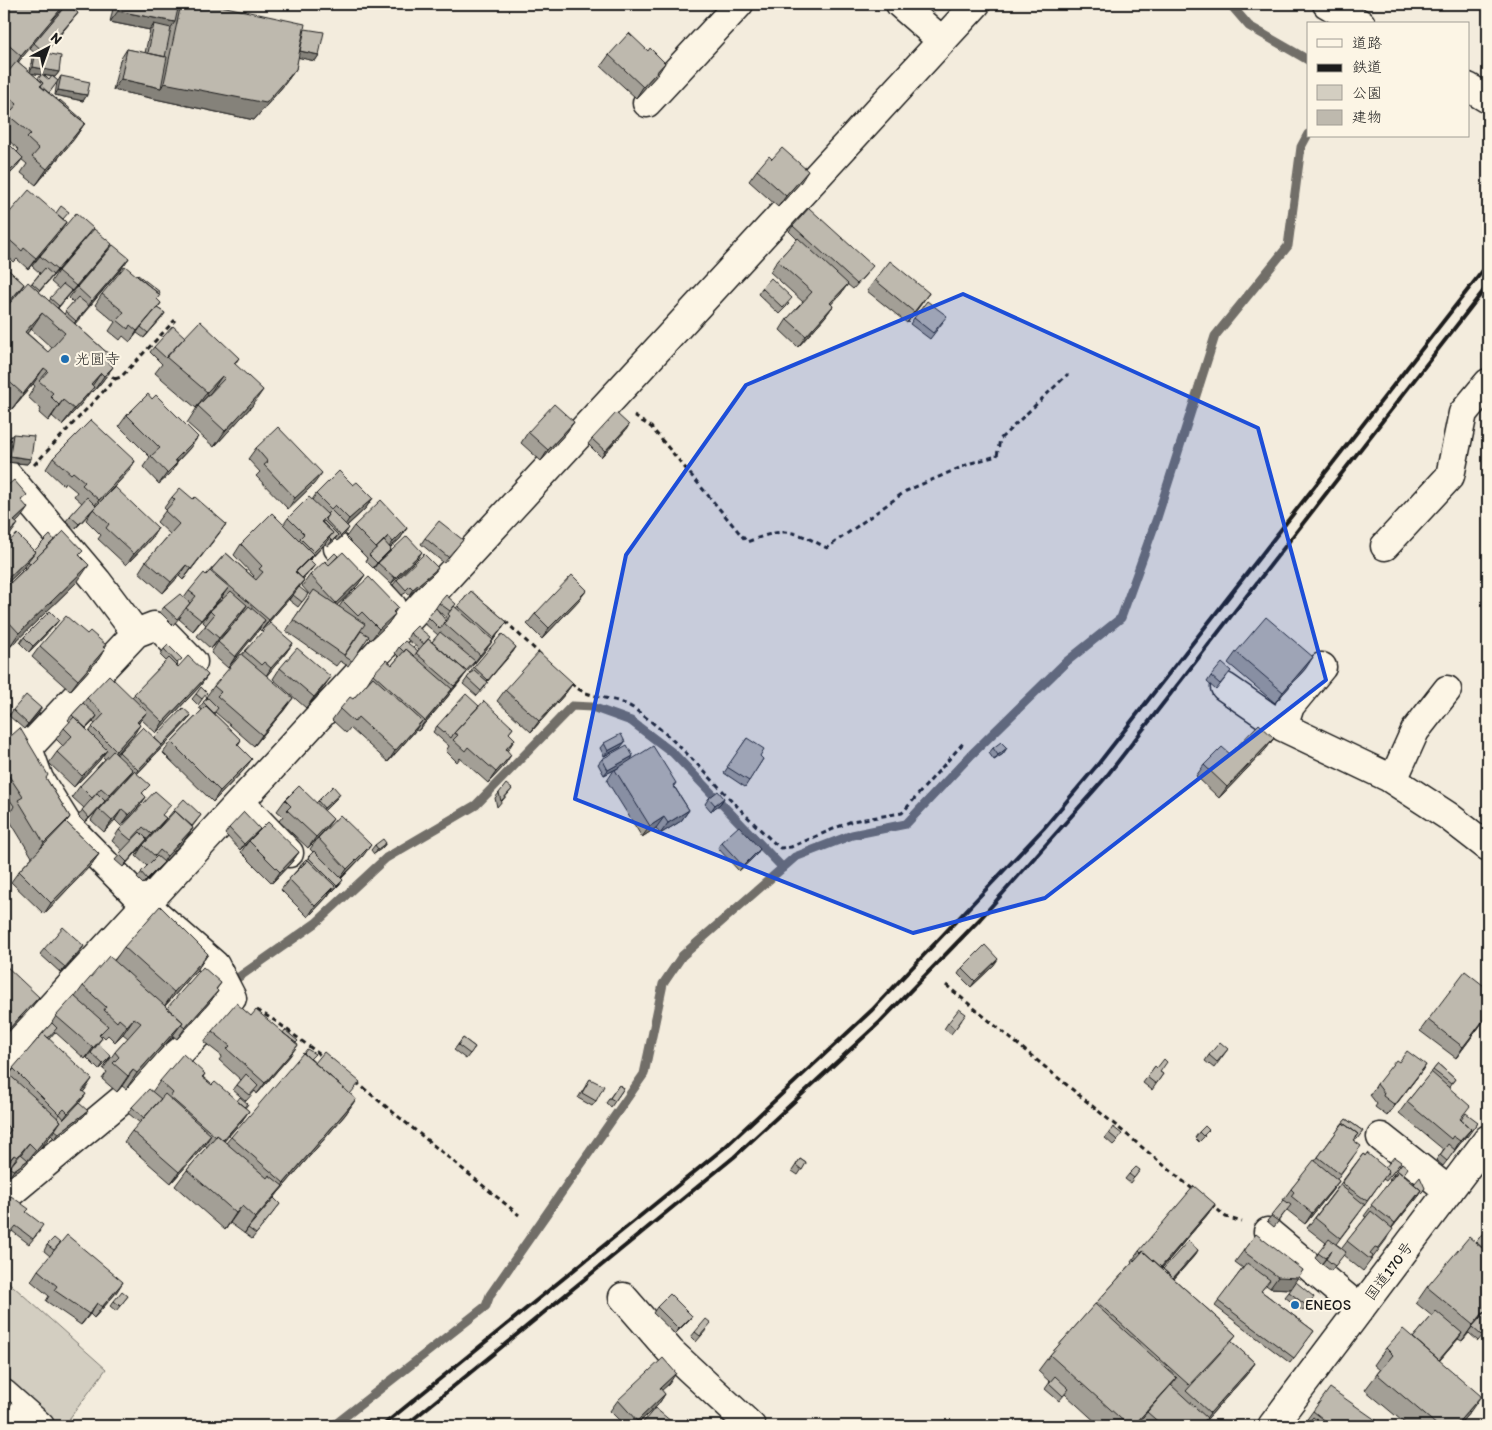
<svg xmlns="http://www.w3.org/2000/svg" width="1492" height="1430" font-family="Itim,'Klee One',sans-serif">
	<style>
		.green { fill: #d3cec1; stroke: #78756e }
		.lines { fill: none; stroke-linecap: round; stroke-linejoin: round }
		.stream { stroke: #716e68; stroke-width: 9 }
		.minor-casing { stroke: #1c1c1c; stroke-width: 31 }
		.highway-casing { stroke: #1c1c1c; stroke-width: 31 }
		.path { stroke: #1c1c1c; stroke-width: 3; stroke-dasharray: 5 4; stroke-linecap: butt }
		.minor { stroke: #fcf5e5; stroke-width: 28 }
		.highway { stroke: #fcf5e5; stroke-width: 28 }
		.rail { stroke: #1c1c1c; stroke-width: 4 }
		.wall { fill: #a39f96; stroke: #1c1c1c; fill-rule: evenodd }
		.shaded-wall { fill: #85827a; stroke: #1c1c1c }
		.building { fill: #beb9ae; stroke: #1c1c1c; fill-rule: evenodd }
		.marked { fill: #1d4ed8; fill-opacity: 0.2; stroke: #1d4ed8; stroke-width: 4; stroke-linejoin: round }
		.poi-dot { fill: #1f6fb2; stroke: #fcf5e5; stroke-width: 2 }
		.labels { text-anchor: middle; dominant-baseline: central; stroke-width: 4; stroke-linejoin: round; paint-order: stroke }
		.poi-label { font-size: 15px; fill: #1c1c1c; stroke: #fcf5e5; text-anchor: start }
		.street-label { font-size: 15px; fill: #1c1c1c; stroke: #fcf5e5 }
	</style>
	<rect width="100%" height="100%" fill="#f3ecdd"/>
	<filter id="ink" filterUnits="userSpaceOnUse"><feTurbulence type="fractalNoise" baseFrequency=".02" numOctaves="2"/><feDisplacementMap in="SourceGraphic" scale="10" xChannelSelector="R" yChannelSelector="G"/><feConvolveMatrix kernelMatrix="1 2 1 2 8 2 1 2 1" color-interpolation-filters="sRGB"/></filter>
	<g filter="url(#ink)">
		<path class="green" d="M4,1278L106,1369L64,1426H55L4,1381Z"/>
		<g class="lines">
			<path class="stream" d="M1230,4L1249,26L1308,60
				M229,984L316,923L386,858L476,805L572,706L592,707L631,721L673,753L783,868
				M333,1426L486,1306L490,1295L644,1074L663,984L682,956L795,857L852,835L906,824L972,754L1066,662L1121,618L1157,518L1215,336L1288,246L1301,147L1308,134"/>
			<g class="minor-casing">
				<path id="minor" d="M900,4L942,41
					M1327,4L1361,24
					M1468,87L1488,99
					M647,103L739,4
					M4,471L97,581L136,633
					M1385,546L1450,476L1463,413L1488,383
					M338,548L392,606
					M1225,687L1283,727L1388,777L1448,816L1488,847
					M1283,727L1290,706L1322,667
					M4,728L28,748L39,779L69,827L145,904L215,965L232,998L182,1050L4,1198
					M28,748L136,633L154,626L161,629L193,662
					M1393,780L1415,731L1447,690
					M240,802L289,853
					M4,1058L976,4
					M1381,1137L1449,1191
					M1268,1232L1360,1309
					M623,1297L670,1351L751,1426
					M4,1394L40,1426"/>
			</g>
			<g class="highway-casing">
				<path id="highway" d="M1272,1426L1488,1139"/>
			</g>
			<path class="path" d="M115,379L121,377L175,320
				M634,416L651,427L747,542C786,527 791,529 827,548L906,491L971,463L997,456L1000,439L1068,374
				M34,465L115,379L107,372
				M505,621L541,655
				M571,683C589,701 614,695 633,708C689,747 729,803 780,848L791,847L852,821L902,813L964,742
				M946,985L1195,1191
				M257,1010L277,1022L323,1057
				M356,1082L519,1215
				M1211,1204L1226,1217L1242,1222"/>
			<use href="#minor" class="minor"/>
			<use href="#highway" class="highway"/>
			<path class="rail" d="M382,1426L725,1147L872,1010L1044,828L1099,763L1488,264
				M405,1426L734,1157L880,1022L980,919L1106,777L1488,285"/>
		</g>
		<path class="wall" d="M4,4L73,8L78,13L45,53L59,72L55,77H53L58,81L61,76L87,95L83,101L55,95L57,82L49,93L85,123L74,139L36,185L21,173L27,164L21,159L15,169L17,152L19,150L4,136V121L5,119L4,118V77L9,71L4,67ZM31,46L30,49L35,53L32,57L30,72L18,62ZM31,73L41,75L38,79ZM44,75L52,77L49,80Z
			M114,4H212L304,30L319,55L315,61L298,57L296,69L284,85L254,120L113,90L120,60L127,49L145,53L150,30L110,22Z
			M609,55L658,74L636,98L601,66Z
			M757,170L801,182L778,207L749,181Z
			M4,219H63L66,222L59,233L28,269L17,259L14,262L4,253Z
			M793,226L869,271L853,289L847,284L840,295L831,304L833,306L825,317L798,347L780,330L787,319L803,302L770,272L777,261L797,239L789,231Z
			M93,228L85,239L39,292L49,301L59,289L51,282L58,271L112,244L104,255L58,308L64,314L73,302L69,298L77,287L129,258L121,269L75,324L113,358L109,363L113,367L101,383L93,392L91,390L82,403L62,425L52,416L48,421L39,413L41,409L28,397L35,386L33,384L11,410L4,403V266L24,284L17,295L31,284L40,273L32,266L40,256ZM31,329L52,348L48,352L27,333Z
			M875,280L929,293L907,323L867,291Z
			M762,288L789,304L779,314L758,294Z
			M102,294H159L157,299L161,303L157,308L165,313L144,338L137,333L130,342L123,336L120,340L109,331L115,322L95,305Z
			M914,318L943,322L930,339L910,324Z
			M185,337L239,358L235,364L252,406L214,447L187,423L198,406L211,393L196,408L155,373L162,364L150,352L154,347Z
			M127,415L190,448L177,462L170,474L159,484L143,467L150,457L119,426Z
			M574,422L566,433L541,461L521,443L528,432Z
			M626,430L601,457L588,444L592,439Z
			M13,434L31,459L27,464L6,462L9,439Z
			M256,448L314,484L288,509L256,476L260,472L248,459Z
			M53,458L135,461L128,472L75,529L66,521L70,516L82,503L74,496L77,492L66,483L63,485L46,469Z
			M353,485L373,498L365,509L347,526L345,534L337,541L335,539L328,546L325,544L310,560L311,570L303,579L304,580L298,589L308,594L298,607L289,600L294,593L261,631L259,629L228,668L211,653L218,642L242,615L241,613L211,649L197,636L206,625L203,622L210,611L193,631L179,619L181,616L173,625L160,612L164,607L184,598L189,591L206,575L226,553L253,577L254,576L234,555L241,544L284,524L288,518L312,500L316,494ZM222,597L223,598L210,611Z
			M172,497L193,499L226,524L183,580L179,576L163,593L139,572L146,561L170,534L157,522L166,510L164,508Z
			M93,509L158,528L151,539L126,565L98,539L101,535L86,520Z
			M354,526L407,528L400,539L390,548L391,549L388,554L418,558L391,584L374,568L377,564L373,568L366,561L367,558L346,537Z
			M425,538L463,540L444,563L421,544Z
			M54,540L80,555L78,581L8,649L4,645V589L25,568L24,567L4,586V546L34,551Z
			M338,556L365,575L357,586L337,605L339,607L343,601L394,613L395,614L387,625L371,640L368,637L348,666L340,661L336,666L286,631L310,595L302,586L310,575L326,562Z
			M438,568L434,573L409,595L407,592L402,595L393,585L397,580Z
			M471,591L507,622L485,651L467,672L459,683L445,700L418,731L416,730L388,762L350,728L346,733L332,720L340,709L353,699L366,685L373,674L392,665L399,657L395,653L399,647L418,651L419,649L407,639L410,633L428,639L432,642L438,635L424,623L435,609L439,603L456,608ZM436,609L446,617V616L444,619Z
			M579,600L542,639L527,624L535,614Z
			M55,625L29,652L20,643L24,637Z
			M87,634L106,645L98,660L70,691L32,657L40,646Z
			M293,643L285,654L266,676L285,709L254,746L215,712L214,714L241,740L238,745L244,770L213,802L163,753L171,742L202,710L199,708L207,698L206,697L214,686L245,651Z
			M168,645L178,664L177,665L178,667L208,675L200,686L156,733L141,719L139,723L133,736L116,754L117,755L119,752L154,738L191,715L187,721L137,774L143,794L146,797L138,808L121,826L115,820L104,832L91,820L98,809L85,823L78,816L84,808L72,797L80,786L105,759L102,756L99,761L74,787L49,763L57,752L63,746L56,739L64,728L70,722L68,720L72,715L83,703L87,698L132,697L166,661L160,655L164,649ZM93,722L95,724L89,732L86,729Z
			M516,647L487,682L484,688L477,696L463,684L471,673H470L474,667Z
			M1236,652L1306,668L1275,703L1228,663Z
			M280,668L323,688L306,708L273,679Z
			M1211,676H1227L1216,690L1207,682Z
			M573,683L565,694L531,732L497,701L505,690Z
			M196,694L203,698L198,705L192,699Z
			M479,706L513,728L509,733L504,766L488,783L460,758L457,762L446,751L449,746L433,732L437,726Z
			M41,708L38,714L24,729L9,716L13,710Z
			M747,738L760,756L763,759L745,787L724,773Z
			M1274,738L1266,749L1219,798L1196,776L1204,765Z
			M4,742L46,778L70,817L66,822L99,854L91,865L44,914L11,882L19,871L32,857L7,816L8,815L4,818Z
			M604,743L621,747L604,756L600,748Z
			M993,748L1003,754L994,760L989,753Z
			M602,759L631,760L676,783L674,786L689,810L681,821L660,834L656,828L642,837L607,781L614,770L604,775L598,764Z
			M512,789L508,794L497,807L495,798L499,793Z
			M340,794L336,799L324,811L325,830L308,848L279,821L283,816L277,811L285,800L316,803L318,801Z
			M709,798H724L720,804L711,811L705,804Z
			M173,811L201,815L192,827L193,828L186,838L143,884L137,878L147,866L136,856L143,845L169,816Z
			M163,816L166,818L158,829L123,867L115,860L123,851L112,841L119,830Z
			M229,828L260,829L257,833L299,852L291,863L272,883L241,852L248,842L240,850L225,834Z
			M318,838L363,856L342,878L339,885L333,891L332,890L327,897L308,917L281,890L289,879L299,868L303,862L306,860L313,852L310,849Z
			M721,842L756,855L739,871L718,848Z
			M386,843L382,848L374,854L371,850L375,845Z
			M124,947L208,954L197,970L165,1006L167,1008L221,983L216,990L218,991L210,1002L177,1039L173,1036L126,1089L122,1086L117,1092L102,1079L107,1072L103,1069L115,1052L128,1038L123,1034L115,1042L108,1035L105,1038L102,1035L95,1048L111,1056L107,1062L99,1070L87,1058L89,1055L85,1059L55,1032L49,1039L85,1090L83,1092L79,1103L84,1116L55,1139L51,1135L24,1166L10,1176L4,1172V1073L9,1075L40,1036L51,1024L56,1016L75,997L83,986L114,961Z
			M44,949L80,952L61,973L40,954Z
			M994,965L971,987L958,974L962,968Z
			M1488,989V1015L1456,1058L1420,1031L1428,1020Z
			M251,1016L296,1044L290,1056L257,1094L255,1091L246,1101L233,1090L241,1080L219,1060L222,1056L204,1042L212,1031Z
			M962,1020L951,1034L944,1029L948,1023Z
			M463,1038L475,1047L466,1059L454,1050Z
			M1228,1049L1214,1068L1205,1061L1209,1055Z
			M311,1059L356,1099L345,1115L278,1193L274,1198L280,1204L252,1239L230,1223L225,1230L175,1186L187,1170L207,1147L205,1145L171,1183L124,1142L132,1131L140,1123L128,1113L132,1107L152,1092L160,1081L205,1074L203,1077L212,1085L237,1101L248,1104L245,1108L249,1111L241,1122L224,1141L226,1143L231,1137Z
			M1399,1062L1418,1076L1387,1116L1375,1107L1377,1104L1370,1095L1377,1084Z
			M1438,1064L1455,1079L1449,1087L1460,1120L1478,1122L1467,1137L1466,1136L1443,1166L1436,1160L1444,1149V1150L1399,1113L1407,1102Z
			M1155,1066L1160,1072L1163,1074L1152,1090L1143,1083Z
			M590,1079L596,1101L592,1106L578,1098Z
			M619,1085L624,1088L611,1107L606,1103Z
			M1346,1119L1363,1131L1355,1141L1353,1157L1337,1179L1339,1181L1331,1192L1305,1224L1287,1210L1274,1227L1267,1221L1284,1201L1283,1200L1291,1189L1315,1161Z
			M1199,1132L1205,1136L1199,1142L1195,1138Z
			M1109,1133L1118,1140L1113,1145L1105,1138Z
			M1363,1154L1385,1168L1401,1162L1386,1181L1383,1179L1357,1216L1336,1244L1342,1248L1366,1217L1364,1216L1390,1181L1389,1180L1402,1163L1403,1176L1414,1184L1425,1188L1415,1201L1414,1200L1392,1228L1386,1240L1363,1271L1343,1255L1331,1271L1322,1264L1328,1256L1321,1264L1315,1258L1326,1243L1307,1228Z
			M800,1159L806,1163L798,1175L792,1171Z
			M1140,1170L1130,1183L1125,1179L1129,1174Z
			M1215,1204L1207,1215L1162,1268L1163,1269L1198,1250L1194,1256L1174,1279L1236,1335L1231,1341L1255,1363L1247,1374L1201,1426H1143L1140,1423L1141,1421L1136,1426H1100L1065,1394L1059,1401L1045,1389L1050,1382L1038,1371L1050,1355L1132,1263L1131,1262L1139,1251Z
			M4,1205L26,1212L40,1231L29,1244L12,1231L4,1241Z
			M1488,1227V1238L1484,1243L1485,1244L1488,1239V1329L1478,1341L1469,1333L1462,1341L1458,1339L1439,1361L1470,1412L1458,1426H1408L1365,1390L1380,1370L1374,1365L1386,1348L1413,1338L1432,1316L1416,1303L1427,1287L1476,1242Z
			M1256,1234L1290,1289L1270,1288L1266,1285L1261,1291L1314,1331L1290,1363L1215,1306L1243,1268L1235,1262Z
			M60,1243L50,1256L44,1251L47,1245Z
			M38,1270L116,1293L94,1318L90,1314L81,1325L46,1301L49,1296L31,1281Z
			M1289,1292L1314,1297L1303,1311L1285,1297Z
			M128,1296L116,1311L110,1306L114,1301Z
			M657,1307L692,1316L688,1321L675,1334L653,1313Z
			M707,1329L696,1342L691,1337L695,1332Z
			M1488,1331V1345L1482,1339Z
			M669,1384L661,1390L665,1394L658,1405L635,1426H625L610,1411L618,1400Z
			M1313,1411L1377,1426H1305L1307,1424L1305,1422Z"/>
		<path class="shaded-wall" d="M65,4H67L10,72L21,56Z
			M118,11L175,22L167,33L154,24L150,30L110,22Z
			M78,13L74,18L40,58L44,52Z
			M300,51L319,55L315,61L296,57Z
			M665,63L658,74L636,98L643,87Z
			M33,67L59,72L55,77L29,73Z
			M296,69L284,85L254,120L113,90L121,79L161,88L164,83Z
			M58,90L87,95L83,101L55,95Z
			M85,123L74,139L36,185L47,169Z
			M23,158L15,169L4,180V177Z
			M808,171L801,182L778,207L786,196Z
			M66,222L59,233L28,269L36,258Z
			M93,228L85,239L36,295L57,270Z
			M112,244L104,255L55,311L76,286Z
			M129,258L121,269L72,326L92,301Z
			M24,284L17,295L4,310V308Z
			M848,284L840,295L822,314L830,303Z
			M929,293L922,303L907,323L914,312Z
			M161,303L153,314L141,327L130,342L137,331Z
			M833,306L825,317L798,347L806,336Z
			M42,313L31,329L14,348L25,332Z
			M165,313L161,319L144,338L148,333Z
			M113,367L101,383L93,392L104,376Z
			M44,368L33,384L11,410L23,394Z
			M101,373L90,389L91,384Z
			M222,376L211,392L196,408L207,392Z
			M94,387L82,403L62,425L74,409Z
			M263,390L252,406L214,447L225,431Z
			M63,400L52,416L48,421L59,405Z
			M574,422L566,433L541,461L548,450Z
			M629,425L626,430L601,457L605,451Z
			M198,437L190,448L168,471L175,460Z
			M10,456L31,459L27,464L6,462Z
			M135,461L128,472L75,529L99,500Z
			M177,463L170,474L159,484L167,473Z
			M322,473L314,484L288,509L295,498Z
			M373,498L365,509L342,530L349,519Z
			M28,508L20,519L7,532L14,521Z
			M18,524L10,535L4,541V537Z
			M226,524L218,535L183,580L191,569Z
			M158,528L151,539L126,565L134,554Z
			M349,528L345,534L337,541L341,536Z
			M407,528L400,539L385,552L393,542Z
			M333,533L325,544L306,563L314,552Z
			M338,535L334,541L328,546L332,541Z
			M388,536L380,547L370,556L376,548Z
			M391,549L387,554L373,568L377,563Z
			M35,552L28,562V561L24,567L4,586V582Z
			M422,552L418,558L391,584L395,578Z
			M313,554L305,565L291,577L295,572Z
			M89,565L78,581L8,649L19,633Z
			M186,565L179,576L163,593L171,582Z
			M315,565L311,570L294,588L297,583Z
			M438,568L434,573L409,595L413,589Z
			M365,575L357,586L328,614L336,603Z
			M304,580L296,591L261,631L269,620Z
			M229,587L221,598L193,631L201,620Z
			M587,590L579,600L542,639L549,628Z
			M247,605L240,616L211,649L219,638Z
			M398,607L391,618L395,614L387,625L371,640L379,629L393,612Z
			M59,620L55,625L29,652L33,646Z
			M265,620L258,631L228,668L235,657Z
			M507,622L485,651L472,666L480,655Z
			M293,643L285,654L264,679L271,668Z
			M516,647L513,652L484,685L488,680Z
			M105,649L98,660L70,691L78,680Z
			M1313,657L1306,668L1275,703L1283,692Z
			M467,672L445,700L418,731L425,721Z
			M208,675L200,686L156,733L163,722Z
			M331,677L323,688L306,708L314,697Z
			M573,683L565,694L531,732L539,721Z
			M293,698L285,709L254,746L262,735Z
			M41,708L38,714L24,729L28,724Z
			M147,712L139,722L130,733L137,722Z
			M191,715L187,721L130,781L138,770Z
			M97,716L93,722L82,733L86,728Z
			M422,721L414,732L388,762L395,751Z
			M140,725L133,736L108,762L116,751Z
			M1274,738L1266,749L1219,798L1227,787Z
			M515,739L508,750L498,760L506,749Z
			M625,742L621,747L604,756L608,751Z
			M1007,748L1003,754L994,760L998,755Z
			M107,750L99,761L74,787L82,776Z
			M511,755L504,766L488,783L496,772Z
			M633,756L630,762L604,775L608,770Z
			M252,759L244,770L213,802L220,791Z
			M133,770L125,781L85,823L89,818Z
			M340,794L336,799L321,814L324,808Z
			M146,797L138,808L121,826L129,815Z
			M724,798L720,804L711,811L715,805Z
			M122,809L115,820L104,832L112,821Z
			M12,810L8,815L4,818V815Z
			M689,810L681,821L660,834L668,823Z
			M70,817L58,833L33,859L44,843Z
			M664,817L656,828L642,837L650,826Z
			M166,818L158,829L123,867L127,862Z
			M333,819L325,830L308,848L316,837Z
			M193,828L186,838L160,867L167,856Z
			M260,829L256,834L240,850L244,844Z
			M386,843L382,848L374,854L378,849Z
			M371,845L363,856L339,880L347,869Z
			M760,849L756,855L739,871L743,866Z
			M299,852L291,863L272,883L280,872Z
			M99,854L91,865L44,914L51,903Z
			M164,862L160,867L143,884L147,879Z
			M343,880L339,885L333,891L337,886Z
			M335,886L327,897L308,917L315,906Z
			M84,946L80,952L61,973L65,967Z
			M208,954L197,970L163,1008L174,992Z
			M998,959L994,965L971,987L975,981Z
			M218,991L210,1002L177,1039L185,1028Z
			M39,997L31,1008L4,1036V1034Z
			M1488,1014V1015L1456,1058L1463,1047Z
			M134,1018L123,1034L115,1042L127,1026Z
			M183,1022L171,1038L126,1089L137,1073Z
			M102,1038L94,1049L85,1059L93,1048Z
			M298,1045L290,1056L257,1094L265,1083Z
			M111,1056L107,1062L99,1070L103,1064Z
			M1426,1065L1418,1076L1387,1116L1395,1105Z
			M133,1070L122,1086L117,1092L128,1076Z
			M92,1079L85,1090L74,1102L82,1091Z
			M86,1094L78,1105L60,1124L68,1113Z
			M356,1099L345,1115L278,1193L271,1202L248,1228L244,1234L255,1218L278,1192L284,1183Z
			M88,1111L84,1116L55,1139L59,1133Z
			M249,1111L241,1122L214,1153L222,1142Z
			M61,1121L50,1137L24,1166L10,1176L14,1170L28,1160L36,1150Z
			M1471,1129L1463,1140L1453,1152L1460,1141Z
			M211,1135L204,1146L171,1183L179,1172Z
			M29,1143L17,1160L9,1168L17,1157Z
			M14,1155L4,1169V1166Z
			M1339,1181L1331,1192L1305,1224L1312,1213Z
			M1421,1190L1414,1201L1387,1234L1395,1223Z
			M1215,1204L1207,1215L1151,1281L1159,1270Z
			M242,1206L230,1223L225,1230L236,1213Z
			M1198,1250L1194,1256L1163,1291L1167,1285Z
			M1303,1270L1290,1289L1270,1288L1278,1277Z
			M123,1282L116,1293L94,1318L102,1307Z
			M97,1303L90,1314L81,1325Z
			M1488,1307V1310L1472,1327L1462,1341L1473,1325Z
			M692,1316L688,1321L675,1334L679,1329Z
			M1462,1333L1458,1339L1435,1366L1438,1361Z
			M1255,1363L1247,1374L1201,1426H1200L1210,1413Z
			M676,1373L669,1384L652,1399L660,1388Z
			M1177,1378L1165,1394L1147,1412L1136,1426H1133Z
			M665,1394L658,1405L635,1426H633L637,1421Z
			M1481,1396L1470,1412L1458,1426H1455Z"/>
		<path class="building" d="M4,4H65L21,56L4,41Z
			M67,4H76L72,8L78,13L44,52L34,43Z
			M120,4H179L175,22L118,11Z
			M181,4H212L305,24L296,69L266,103L164,83Z
			M154,24L171,28L165,57L148,53Z
			M305,29L324,32L319,55L300,51Z
			M629,33L648,51L650,48L665,63L643,87L609,55Z
			M127,49L167,57L161,88L121,79Z
			M36,51L61,56L59,72L33,67Z
			M17,61L43,83L40,86L85,123L47,169L32,157L39,149L27,138L31,134L8,115L17,104L7,95L11,90L4,84V77Z
			M42,74L49,80L52,76L58,81L49,93L41,86L43,83L38,79Z
			M61,76L90,82L87,95L58,90Z
			M60,100L82,119L81,120L59,101Z
			M4,139L23,158L4,177Z
			M782,148L808,171L786,196L757,170L769,156L772,159Z
			M4,184L10,191L4,197Z
			M29,190L66,222L36,258L24,248L22,251L4,235V219Z
			M61,206L69,212L63,219L56,213Z
			M809,208L873,266L857,284L793,226Z
			M76,213L93,228L57,270L40,256Z
			M94,229L112,244L76,286L58,271Z
			M798,238L848,284L830,303L833,306L806,336L787,319L812,292L777,261Z
			M113,245L129,258L92,301L77,287Z
			M890,261L929,293L914,312L875,280Z
			M4,266L24,284L4,308Z
			M125,266L160,295L157,299L161,303L137,331L130,325L128,329L117,320L124,312L102,294Z
			M45,268L53,275L40,290L32,283Z
			M138,275L160,292L159,294L137,276Z
			M771,278L792,298L783,308L762,288Z
			M28,282L113,358L109,363L113,367L104,376L101,373L91,384L94,387L74,409L63,400L59,405L50,396L53,393L39,381L48,371L44,368L23,394L4,377V310ZM42,313L65,333L48,352L25,332Z
			M63,284L72,291L59,306L50,298Z
			M78,297L89,306L76,321L65,311Z
			M927,301L947,316L933,333L914,318Z
			M157,308L165,313L148,333L141,327Z
			M200,321L239,358L234,363L263,390L225,431L198,406L225,378L222,376L207,392L166,357Z
			M173,326L185,337L166,358L154,347Z
			M148,394L152,399L156,395L198,437L175,460L177,463L167,473L151,456L160,448L127,415Z
			M554,404L574,422L548,450L528,432Z
			M616,413L629,425L605,451L592,439Z
			M91,420L135,461L99,500L82,485L85,482L73,472L71,474L53,458Z
			M278,427L322,473L295,498L264,465L268,462L256,448Z
			M13,434L34,436L31,459L10,456Z
			M339,471L353,485L357,482L373,498L349,519L335,505L331,509L316,494Z
			M14,480L27,495L21,500L28,508L14,521L18,524L4,537V481L8,485Z
			M115,487L158,528L134,554L106,528L109,524L93,509Z
			M180,488L193,499L195,497L226,524L191,569L186,565L171,582L146,561L179,524L165,511L175,500L172,497Z
			M87,497L96,506L79,524L70,516Z
			M309,497L328,515L321,522L333,533L314,552L300,538L304,534L288,518Z
			M381,500L407,528L393,542L388,536L376,548L354,526Z
			M331,510L349,528L341,536L325,519L328,515L327,514Z
			M272,513L313,554L295,572L304,580L269,620L211,570L226,553L256,580L263,572L259,569L262,566L241,544Z
			M324,521L338,535L332,541L329,538L333,533L322,522Z
			M439,521L463,540L448,557L425,538Z
			M64,531L83,551L79,555L89,565L19,633L7,620L4,623V589Z
			M17,534L35,552L4,582V546Z
			M50,535L54,540L30,564L28,561L35,552L34,551Z
			M407,536L422,552L395,578L378,563Z
			M384,541L391,549L377,563L369,555Z
			M343,552L365,575L336,603L310,575L325,561L329,565Z
			M335,553L338,556L329,565L326,562Z
			M424,554L438,568L413,589L410,586L406,590L397,580Z
			M309,559L315,565L302,578L296,572Z
			M210,571L229,587L201,620L186,608L196,596L189,591L204,573L206,575Z
			M572,575L587,590L549,628L535,614Z
			M369,577L398,607L393,612L395,614L379,629L362,612L358,616L343,601Z
			M299,587L308,594L302,602L293,595Z
			M314,590L365,624L344,655L293,620Z
			M231,591L247,605L219,638L205,626L214,615L210,611Z
			M471,591L507,622L494,638L458,606Z
			M180,594L190,603L177,619L164,607Z
			M446,595L456,604L450,611L439,603Z
			M249,606L265,620L235,657L218,642Z
			M454,606L493,640L480,655L444,623L450,616L448,614Z
			M436,608L446,621L440,629L428,617Z
			M50,611L59,620L33,646L24,637Z
			M66,616L87,634L90,631L106,645L103,647L105,649L78,680L40,646Z
			M1266,617L1313,657L1283,692L1236,652Z
			M270,623L293,643L271,668L264,662L261,665L245,651Z
			M417,626L430,637L424,644L410,633Z
			M361,631L369,636L352,661L344,656Z
			M440,632L475,661L466,671L432,642Z
			M502,634L516,647L488,680L474,667Z
			M428,639L467,672L454,686L416,653Z
			M405,641L418,651L414,656L406,649L404,652L399,647Z
			M168,645L182,659L177,663L164,649Z
			M297,648L331,677L314,697L280,668Z
			M406,649L452,689L425,721L373,674L386,660L392,665Z
			M539,652L573,683L539,721L505,690Z
			M241,654L293,698L262,735L217,696L221,692L214,686Z
			M188,656L208,675L163,722L134,694L169,658L178,667Z
			M1222,663L1231,671L1220,684L1211,676Z
			M474,670L488,682L481,691L467,678Z
			M109,675L147,712L137,722L140,725L116,751L92,727L104,714L87,698Z
			M373,677L422,721L395,751L358,717L354,722L340,709L350,697L353,699Z
			M201,687L207,693L202,699L196,694Z
			M466,694L479,706L454,733L451,738L437,726Z
			M26,695L41,708L28,724L13,710Z
			M208,698L218,708L214,713L203,702Z
			M484,701L513,728L509,733L515,739L506,749L511,755L496,772L468,747L465,751L453,740L458,735L454,733Z
			M83,703L97,716L86,728L72,715Z
			M206,706L241,740L237,744L252,759L220,791L171,742Z
			M183,708L191,715L161,746L162,745L154,738Z
			M74,717L107,750L82,776L57,752L72,736L64,728Z
			M1259,724L1274,738L1227,787L1204,765L1222,747L1230,754Z
			M143,727L162,745L138,770L119,752Z
			M20,728L48,775L46,778L70,817L44,843L18,800L23,797L7,773L4,777V742Z
			M621,734L625,742L608,751L604,743Z
			M747,738L764,749L760,756L763,759L749,781L727,767Z
			M1001,742L1007,748L998,755L993,748Z
			M627,745L633,756L608,770L602,759Z
			M653,746L676,783L673,785L689,810L668,823L664,817L650,826L615,770Z
			M113,751L133,770L109,795L101,788L92,798L80,786Z
			M134,771L150,785L142,793L146,797L129,815L122,809L112,821L99,809Z
			M506,784L512,789L501,801L499,793Z
			M299,786L333,819L316,837L287,810L291,806L285,800Z
			M333,786L340,794L324,808L318,801Z
			M4,790L7,795L4,799Z
			M155,791L171,805L162,815L166,818L151,834L143,827L131,840L119,830Z
			M718,791L724,798L715,805L709,798Z
			M97,793L105,801L89,818L82,810Z
			M8,797L14,806L12,810L4,815V801Z
			M184,799L201,815L192,826L175,811H173Z
			M175,811L193,828L167,856L160,850L155,856L143,845Z
			M244,812L260,829L244,844L229,828Z
			M340,815L371,845L347,869L318,838Z
			M66,822L99,854L51,903L19,871Z
			M268,822L299,852L280,872L249,841Z
			M739,826L760,849L743,866L721,842Z
			M140,832L147,839L127,862L119,854Z
			M383,839L386,843L378,849L375,845Z
			M314,851L343,880L337,886L308,857Z
			M157,856L164,862L147,879L141,872Z
			M306,859L307,860L304,864L303,862Z
			M308,860L335,886L315,906L289,879Z
			M160,906L208,954L174,992L124,947Z
			M63,927L84,946L65,967L44,949Z
			M985,945L998,959L975,981L962,968Z
			M109,956L183,1022L137,1073L133,1070L128,1076L113,1063L119,1057L115,1052L141,1023L134,1018L127,1026L119,1019L117,1022L104,1010L106,1007L83,986Z
			M4,964L39,997L4,1034Z
			M203,967L221,983L216,989L218,991L185,1028L181,1025L183,1022L167,1008Z
			M1465,971L1488,989V1014L1463,1047L1428,1020Z
			M74,996L108,1026L99,1035L102,1038L93,1048L56,1016Z
			M236,1003L251,1016L256,1010L298,1045L265,1083L227,1049L230,1046L212,1031Z
			M959,1009L966,1014L955,1029L948,1023Z
			M52,1023L57,1028L48,1038L43,1033L40,1036Z
			M285,1030L298,1041L296,1043L283,1033Z
			M43,1033L92,1079L82,1091L86,1094L68,1113L64,1109L59,1114L13,1068Z
			M463,1038L475,1047L470,1054L458,1045Z
			M1220,1042L1228,1049L1217,1062L1209,1055Z
			M98,1044L111,1056L103,1064L91,1053Z
			M307,1049L315,1054L310,1059L304,1053Z
			M1407,1051L1426,1065L1395,1105L1383,1096L1384,1093L1377,1084L1396,1060L1399,1062Z
			M324,1052L360,1082L350,1094L315,1063Z
			M303,1053L356,1099L284,1183L231,1137Z
			M183,1054L205,1074L202,1077L212,1085L215,1082L249,1111L223,1140L217,1135L216,1137L170,1097L173,1093L160,1081Z
			M1164,1059L1167,1062L1160,1072L1163,1074L1156,1084L1147,1077L1155,1066L1157,1068Z
			M1438,1064L1455,1079L1451,1084L1433,1070Z
			M5,1071L61,1121L36,1150L29,1143L17,1157L14,1155L4,1166V1139L11,1130L4,1123V1073Z
			M1431,1072L1470,1106L1460,1119L1471,1129L1460,1141L1453,1136L1451,1139L1407,1102Z
			M246,1074L258,1086L250,1095L237,1085Z
			M590,1079L604,1086L596,1101L582,1093Z
			M619,1085L624,1088L615,1101L610,1098Z
			M149,1089L161,1099L144,1118L132,1107Z
			M165,1094L211,1135L179,1172L132,1131Z
			M240,1097L248,1104L244,1107L237,1101Z
			M79,1103L88,1111L59,1133L55,1130L61,1121L57,1118L60,1114L64,1119Z
			M1466,1113L1478,1122L1471,1131L1470,1130L1471,1129L1461,1120Z
			M1346,1119L1363,1131L1357,1139L1355,1137L1358,1134L1343,1123L1340,1126Z
			M1343,1123L1358,1134L1353,1140L1361,1146L1340,1174L1318,1157Z
			M1205,1126L1209,1130L1203,1136L1199,1132Z
			M1113,1127L1122,1134L1117,1140L1109,1133Z
			M217,1135L267,1178L269,1175L283,1186L255,1218L242,1206L236,1213L187,1170Z
			M1448,1144L1455,1150L1447,1161L1440,1155Z
			M1367,1153L1389,1171L1367,1201L1342,1183L1363,1154L1365,1156Z
			M21,1154L28,1160L14,1170L9,1168Z
			M1394,1157L1401,1162L1390,1176L1387,1174L1389,1171L1385,1168Z
			M800,1159L806,1163L802,1170L796,1165Z
			M1314,1160L1339,1181L1312,1213L1291,1196L1294,1192L1291,1189Z
			M1402,1163L1408,1168L1403,1175L1398,1171L1394,1176L1393,1175Z
			M1136,1167L1140,1170L1134,1178L1129,1174Z
			M1398,1171L1421,1190L1395,1223L1371,1205Z
			M1420,1177L1425,1188L1419,1196L1418,1195L1421,1190L1414,1184Z
			M1340,1185L1365,1205L1340,1238L1315,1218Z
			M1194,1186L1215,1204L1161,1267L1143,1251L1141,1253L1139,1251Z
			M11,1196L29,1209L26,1212L43,1225L33,1239L16,1226L6,1238L4,1237V1205Z
			M274,1198L280,1204L256,1234L248,1228Z
			M1284,1200L1291,1205L1278,1221L1271,1216Z
			M1371,1211L1393,1229L1378,1249L1375,1248L1370,1254L1373,1256L1371,1260L1347,1241Z
			M1486,1229L1488,1231V1237L1484,1243L1486,1245L1483,1248L1476,1242Z
			M1256,1234L1303,1270L1298,1278L1278,1277L1243,1251Z
			M67,1235L123,1282L102,1307L97,1303L89,1314L54,1290L57,1286L38,1270Z
			M1469,1237L1488,1253V1307L1473,1325L1427,1287Z
			M54,1238L60,1243L54,1250L47,1245Z
			M1329,1239L1346,1252L1335,1266L1326,1259L1332,1250L1325,1258L1318,1253Z
			M1188,1241L1198,1250L1173,1278L1163,1269Z
			M1143,1251L1236,1335L1189,1385L1097,1302Z
			M1247,1263L1270,1280L1261,1291L1314,1331L1294,1358L1218,1301Z
			M1296,1282L1314,1297L1307,1306L1289,1292Z
			M122,1291L128,1296L120,1306L114,1301Z
			M670,1294L692,1316L679,1329L657,1307Z
			M1095,1304L1177,1378L1133,1426H1129L1050,1355Z
			M1488,1309V1316L1485,1320L1488,1323V1327L1481,1335L1472,1327Z
			M1436,1311L1462,1333L1439,1360L1413,1338Z
			M706,1319L711,1323L700,1336L695,1332Z
			M1403,1329L1481,1396L1455,1426H1438L1377,1374L1393,1355L1386,1348Z
			M1231,1341L1255,1363L1210,1413L1186,1391Z
			M663,1358L676,1373L660,1388L665,1394L637,1421L618,1400Z
			M1055,1376L1069,1389L1063,1396L1049,1383Z
			M1171,1385L1207,1418L1200,1426H1163L1147,1412Z
			M1330,1388L1380,1423L1377,1426H1332L1313,1411Z
			M4,1397L12,1403L4,1414Z
			M655,1408L672,1422L670,1424L673,1426H640Z
			M1313,1417L1324,1426H1305Z"/>
	</g>
	<path class="marked" d="M963,294L1258,428L1326,680L1045,898L913,933L575,799L626,555L746,385Z"/>
	<g class="poi-dot">
		<circle cx="65" cy="359" r="5"/>
		<circle cx="1295" cy="1305" r="5"/>
	</g>
	<g class="labels">
		<g class="poi-label">
			<text x="75" y="359">光圓寺</text>
			<text x="1305" y="1305">ENEOS</text>
		</g>
		<g class="street-label">
			<text transform="translate(1389 1271) rotate(-53)">国道170号</text>
		</g>
	</g>
	<rect width="1492" height="1430" fill="none" stroke="#fcf5e5" stroke-width="20"/>
	<rect x="10" y="10" width="1472" height="1410" fill="none" stroke="#1c1c1c" stroke-width="2" filter="url(#ink)"/>
	<rect x="1307" y="22" width="162" height="115" fill="#fcf5e5" stroke="#a29e95"/>
	<rect x="1317" y="39" width="25" height="8" fill="#fcf5e5" stroke="#a29e95"/>
	<text x="1352" y="48" font-size="15" fill="#1c1c1c">道路</text>
	<rect x="1317" y="64" width="25" height="8" fill="#1c1c1c" stroke="#a29e95"/>
	<text x="1352" y="72" font-size="15" fill="#1c1c1c">鉄道</text>
	<rect x="1317" y="85" width="25" height="15" fill="#d3cec1" stroke="#a29e95"/>
	<text x="1352" y="98" font-size="15" fill="#1c1c1c">公園</text>
	<rect x="1317" y="110" width="25" height="15" fill="#beb9ae" stroke="#a29e95"/>
	<text x="1352" y="122" font-size="15" fill="#1c1c1c">建物</text>
	<g transform="translate(48 48) rotate(41)" stroke="#fcf5e5" stroke-width="4" paint-order="stroke">
	<path d="M0-4L9 19L0 12L-9 19Z" fill="#1c1c1c"/>
	<text y="-8" font-size="14" font-weight="bold" text-anchor="middle" fill="#1c1c1c">N</text>
	</g>
</svg>
